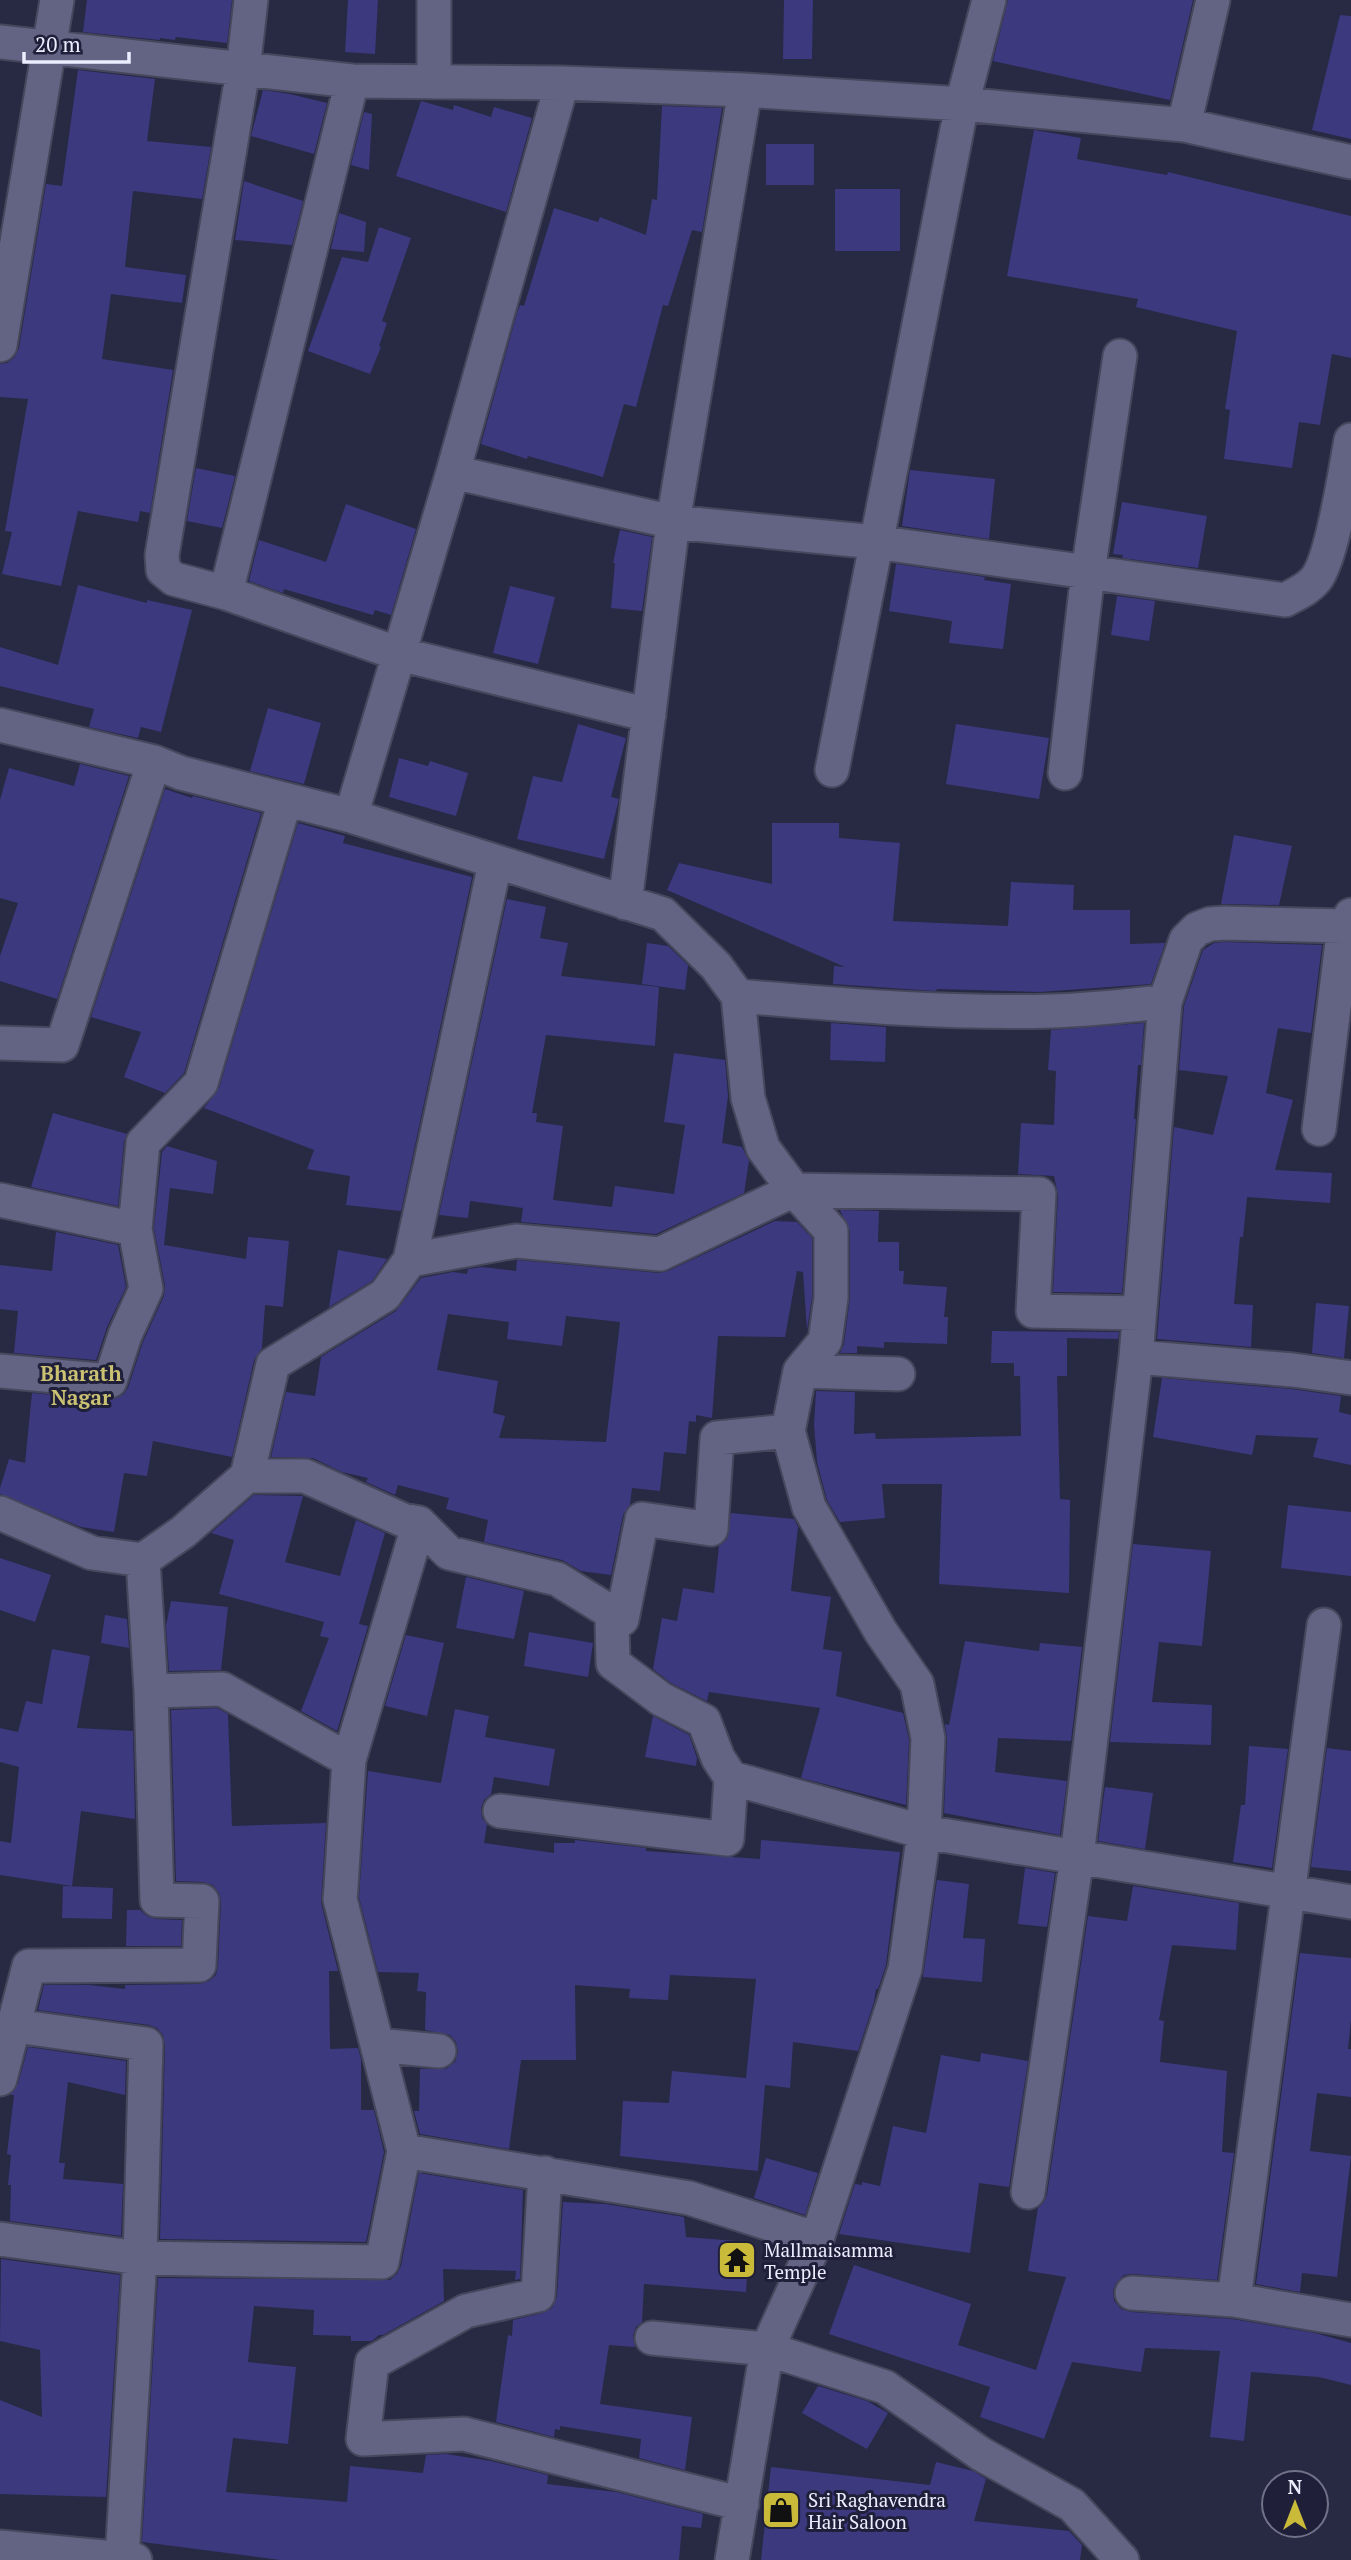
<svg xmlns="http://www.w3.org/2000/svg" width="1351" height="2560" font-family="'PT Serif',serif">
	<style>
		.building { fill: #3c397f; fill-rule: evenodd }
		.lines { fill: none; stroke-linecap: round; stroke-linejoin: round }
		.street-casing { stroke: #46465c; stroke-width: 37 }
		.street { stroke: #636483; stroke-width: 33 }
		.labels { text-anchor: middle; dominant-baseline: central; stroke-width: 6; stroke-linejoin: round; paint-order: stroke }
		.poi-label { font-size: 19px; fill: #ecedff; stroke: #1f1f39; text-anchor: start }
		.neighbourhood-label { font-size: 21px; font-weight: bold; fill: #cbc173; stroke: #1f1f39 }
	</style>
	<rect width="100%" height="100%" fill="#282943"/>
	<path class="building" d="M87,0H232L227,43L176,37L175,40L160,38V40L83,32Z
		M348,0H378L375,54L345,52Z
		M784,0H813L812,59H783Z
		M1008,0H1193L1170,100L993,61Z
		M1340,15L1351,16V139L1312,130Z
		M78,70L155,79L147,141L211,147L202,199L133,191L125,267L186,275L182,303L111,294L102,359L173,370L150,513L140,511L138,522L78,511L61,586L2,574L12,532L5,531L28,399L0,397V364L7,363L14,358L19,348L46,184L62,186Z
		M263,90L290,94L327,103L314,154L251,136Z
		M421,101L453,110L454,105L491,117L494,107L532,118L506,212L396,176Z
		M662,106L722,108L702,232L692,230L668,306L663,305L636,407L624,404L603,477L528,456L527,459L481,444L517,313L520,305L524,306L554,208L598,222L600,217L646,235L652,199L657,200Z
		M364,112L372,114L369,170L351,165Z
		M1034,130L1081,138L1077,159L1167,175L1168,172L1351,216V358L1332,354L1320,425L1299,422L1292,468L1224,459L1230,410L1225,409L1237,331L1136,307L1138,299L1007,276Z
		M766,144H814V185H766Z
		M244,181L303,201L292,245L235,240Z
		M835,189H900V251H835Z
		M339,213L366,222L364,252L331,249Z
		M379,227L411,238L382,321L387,323L379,346L381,347L370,374L308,351L342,257L368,262Z
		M196,468L235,476L222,528L187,521Z
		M910,470L995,479L989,539L902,526Z
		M1122,502L1207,516L1198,568L1122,558L1123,555L1113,554Z
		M346,504L416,529L391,615L375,610L373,615L284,589L283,593L249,581L259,540L326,562Z
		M620,530L652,537L642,611L611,608L615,563H613Z
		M896,564L985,577L984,580L1011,584L1003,649L949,643L952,621L889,611Z
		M78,585L147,603V600L192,610L161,732L141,727L138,738L89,727L94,709L0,686V647L58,665Z
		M510,586L555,597L538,664L493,653Z
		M1117,596L1155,601L1149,641L1111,635Z
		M268,708L321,723L304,784L250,771Z
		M578,724L626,738L611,797L619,799L604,859L517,839L533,776L562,782Z
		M956,724L1049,738L1039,799L946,784Z
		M399,758L428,766L430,761L468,773L456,816L389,797Z
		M80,764L129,776L57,999L0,981V956L18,903L0,898V800L9,768L74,786Z
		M165,789L192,798L193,796L261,813L184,1073L165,1093L124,1077L141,1032L91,1017Z
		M298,823L345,836L343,843L472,877L401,1211L346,1205L350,1176L307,1169L314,1150L204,1108L219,1088Z
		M772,823H839V838L900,843L893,921L1008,926L1011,882L1074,885L1073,910H1130V944L1165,943L1151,984L1040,992L938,989L935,991L833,984L834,966L845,967L667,890L679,863L772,884Z
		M1234,835L1292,846L1279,905L1221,904Z
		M507,899L546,907L540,938L568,943L561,976L659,987L655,1046L546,1035L532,1113H537L536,1122L563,1126L553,1200L612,1207L615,1186L674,1194L685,1125L664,1122L674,1053L725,1060L728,1096L722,1143L742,1147L749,1161L744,1193L656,1234L521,1222L523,1208L470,1201L468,1218L439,1215Z
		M1224,942L1322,945L1311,1033L1278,1028L1266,1093L1293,1100L1275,1170L1332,1173L1330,1203L1247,1197L1243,1237H1240L1234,1304L1253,1305L1251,1347L1157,1339L1174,1127L1213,1135L1228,1076L1179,1070L1184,1006L1203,950L1214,943Z
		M647,943L668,946L688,965L685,990L642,984Z
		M831,1023L886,1027L885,1062L830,1060Z
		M1144,1023L1141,1065H1138L1134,1119H1136L1122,1293L1053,1292L1058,1195L1054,1176L1018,1174L1021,1123L1054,1125L1056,1071L1048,1070L1051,1030Z
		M53,1113L127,1134L124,1141L118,1206L31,1187Z
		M167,1146L217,1161L213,1194L170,1188L164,1245L246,1259L248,1237L289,1241L283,1307L265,1305L262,1348L254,1360L232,1457L153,1441L147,1476L124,1473L114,1532L81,1527L0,1494V1488L9,1459L25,1463L32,1393L109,1400L123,1395L128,1388L143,1342L164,1296L165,1286L154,1228L162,1152Z
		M840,1210L879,1211L878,1242H899V1271H904L903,1284L947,1287L944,1317H948L947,1344L884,1342V1348L857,1346V1353H840L844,1344L850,1298V1231Z
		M775,1221L797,1222L812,1238V1297L807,1330L803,1272L797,1271L785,1337L718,1336L712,1418L696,1415V1422L689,1421L686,1454L664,1452L660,1491L632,1488L630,1505L623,1515L611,1575L581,1571L562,1560L484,1542L488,1520L446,1509L449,1498L398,1485L395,1495L366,1482L368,1478L342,1472L313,1458L271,1457L286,1392L315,1396L321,1357L396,1311L421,1278L453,1272L467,1274L468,1269L482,1267L516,1271L517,1260L659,1273L668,1271ZM448,1314L509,1322L507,1339L562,1346L566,1316L620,1322L606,1442L499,1438L505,1416L493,1413L498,1381L437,1370Z
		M56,1232L118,1245L126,1287L107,1327L96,1360L14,1353L18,1311L0,1309V1265L52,1271Z
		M338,1250L387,1259L372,1281L329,1307Z
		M1316,1303L1349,1306L1344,1358L1312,1353Z
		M992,1331L1119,1332L1118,1339L1067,1338V1376H1057L1060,1499L1070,1500L1069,1593L939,1584L942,1484H882L885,1518L840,1522L827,1500L817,1462L814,1424L816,1391L855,1392L854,1434L875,1433L876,1439L1021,1436L1020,1376H1014V1363H991Z
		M1162,1378L1291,1389L1341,1396L1339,1412L1351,1415V1465L1313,1457L1318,1438L1256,1435L1252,1455L1153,1437Z
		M254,1495L303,1496L285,1562L340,1576L356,1520L385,1533L359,1624L368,1626L337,1731L301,1711L329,1638L320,1636L324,1622L219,1594L234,1540L211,1533Z
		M1288,1505L1351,1512V1576L1281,1568Z
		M731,1513L794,1519L798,1527L791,1591L831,1597L823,1649L842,1652L836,1696L903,1713L909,1740L906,1805L801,1778L820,1708L709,1692L707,1701L671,1683L653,1669L662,1618L677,1621L683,1588L714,1593L719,1546L727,1539Z
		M1133,1544L1211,1551L1202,1646L1159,1642L1152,1702L1212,1705L1211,1745L1110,1742Z
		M0,1558L51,1575L35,1622L0,1610Z
		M466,1577L524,1591L514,1639L456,1628Z
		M171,1601L228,1607L221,1670L169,1671L166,1626Z
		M105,1615L127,1619L129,1648L101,1643Z
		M529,1632L593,1643L588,1677L524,1666Z
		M406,1635L444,1643L427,1716L385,1706Z
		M965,1641L1039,1651L1040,1643L1082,1647L1071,1741L998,1738L995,1772L1067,1781L1060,1835L944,1813L947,1739L945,1724L949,1725Z
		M52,1649L90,1656L77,1728L133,1731L135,1819L81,1811L72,1886L0,1875V1841L11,1843L19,1767L0,1762V1728L18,1732L26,1701L42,1704Z
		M217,1708L228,1714L232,1826L326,1823L321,1903L338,1971H329L330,2049L358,2048L361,2059V2110H374L384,2152L366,2242L160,2239L165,2045L163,2035L157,2028L149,2025L38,2010L44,1985H89L125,1989V1985L199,1984L209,1981L216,1975L218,1966L221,1902L219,1893L213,1885L203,1882L176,1881L171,1710Z
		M455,1709L489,1716L485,1737L555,1749L549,1786L494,1777L491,1794L484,1800L481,1808L482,1818L487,1824L484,1843L554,1853V1843H575V1840L646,1848V1851L760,1859L761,1840L900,1852L886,1965L878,1989H876L874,2002L858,2051L793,2042L790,2088L765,2085L758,2171L620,2156L623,2101L669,2103L672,2071L746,2078L756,1979L670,1975L668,2000L629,1998L630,1989L575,1985L576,2060H521L509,2149L420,2134L414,2111H419L420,2069H446L455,2062L458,2052L456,2042L450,2035L425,2030L426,1992L417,1991L419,1973L378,1972L359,1897L368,1771L441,1783Z
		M653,1716L689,1735L697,1758L696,1766L645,1757Z
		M1249,1746L1288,1749L1272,1868L1233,1862L1241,1805H1245Z
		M1327,1748L1351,1751V1871L1311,1867Z
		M1105,1787L1153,1793L1145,1849L1098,1841Z
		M1025,1868L1055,1873L1047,1927L1018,1924Z
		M937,1880L969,1884L963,1938L985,1939L982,1982L923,1977Z
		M63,1886L113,1888L112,1919L62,1918Z
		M1133,1886L1239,1903L1236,1950L1172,1945L1159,2020L1164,2021L1160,2062L1227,2071L1222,2152L1234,2153L1217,2280L1133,2274L1124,2275L1116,2283L1113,2291L1114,2301L1121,2309L1131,2312L1232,2319L1315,2333L1351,2343V2385L1319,2377L1251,2372L1244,2441L1210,2437L1220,2351L1145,2348L1141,2372L1072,2362L1044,2439L980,2417L990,2387L829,2334L854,2265L971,2304L958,2345L1036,2370L1066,2277L1028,2271L1038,2208L1043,2203L1047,2195L1088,1916L1127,1921Z
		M127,1910H140L147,1916L156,1919L182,1920L181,1946H126Z
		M1300,1953L1351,1958V2020L1348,2049H1351V2097L1317,2093L1310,2151L1351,2156L1337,2277L1302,2273L1300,2292L1256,2284Z
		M28,2047L126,2061L125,2095L68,2082L59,2163H65L63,2179L123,2184L121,2236L10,2221L11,2185H8L11,2155L7,2154L14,2095H10L18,2084Z
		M981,2053L1028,2061L1009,2187L979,2183L970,2253L839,2234L855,2184L862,2185V2182L880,2186L893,2126L926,2133L941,2055L980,2062Z
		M766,2158L818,2173L805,2215L754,2198Z
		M419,2173L523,2190L520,2279L515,2280L516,2271L443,2269L444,2301L383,2335H379L372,2341H351V2336L313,2335L314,2310L254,2306L248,2362L296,2367L288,2444L233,2438L226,2492L347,2502L350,2466L423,2473L426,2455L446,2454L491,2461L548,2475L547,2484L616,2492L703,2514L701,2528L682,2526L679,2560H280L142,2542L158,2278L390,2280L397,2274L401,2266Z
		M563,2202L605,2204L684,2217L686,2237L749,2242L746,2292L644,2284L642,2322L636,2327L633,2335L635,2347L609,2345L600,2404L692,2417L685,2470L639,2458L641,2439L560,2426V2430L555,2429L554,2437L496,2422L508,2335L512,2336L513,2320L543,2313L552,2308L557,2297Z
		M1,2259L120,2275L106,2497L0,2494V2400L42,2417L40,2350L0,2341Z
		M818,2386L867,2401L888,2413L867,2449L802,2413Z
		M936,2462L973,2471L986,2479L974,2521L1069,2531L1082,2545L1080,2560H761L771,2467L930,2485Z"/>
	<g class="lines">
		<g class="street-casing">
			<path id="street" d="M251,0L243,70L162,555L163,570L174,579L226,593L399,654L649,715
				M0,42L352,81L562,83L745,90L962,104L1184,125L1351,162
				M434,82V0
				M1184,125L1213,0
				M0,345L57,0
				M453,472L673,522L875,542L1285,600C1296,594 1308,589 1316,579C1333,557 1345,471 1351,440
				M226,593L352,81
				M0,725L154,762L181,773L351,816L663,914L716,966L738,996L748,1098L763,1148L794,1190L831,1231V1298L825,1341L800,1371L788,1431L809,1507L881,1632L917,1684L928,1738L924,1832L905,1969L817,2239L767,2349L732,2560
				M832,770L962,104L989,0
				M1065,773L1088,572L1120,356
				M351,816L453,472L562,83
				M625,903L673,522L745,90
				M738,996C843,1005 947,1014 1053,1011C1090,1010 1128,1005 1165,1002
				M0,1043L62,1045L154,762
				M1319,1129L1344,926
				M0,1200L135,1229L146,1289L125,1335L110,1381L0,1371
				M135,1229L143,1143L201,1083L285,801
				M410,1260L495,863
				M1136,1357L1293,1370L1351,1378
				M800,1371L898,1374
				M247,1476L273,1364L385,1295L410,1260L516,1241L660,1254L794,1190L1039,1194L1033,1311L1139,1313
				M0,1513L92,1553L143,1560L183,1532L247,1476H305L403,1520L419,1523L449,1553L557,1579L622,1619H612L613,1663L661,1699L704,1721L718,1758L731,1778L924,1832L1351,1902
				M622,1619L642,1519L711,1529L717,1438L788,1431
				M151,1691L222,1689L349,1760
				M500,1811L727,1839L731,1778
				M15,2026L146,2044L140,2258L122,2560
				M377,2045L439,2051
				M0,2079L29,1966L199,1965L202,1901L157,1900L151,1691L143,1560
				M404,2151L689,2198L817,2239
				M545,2173L538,2295L466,2311L372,2363L363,2439L464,2434L742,2504
				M1028,2192L1077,1857L1136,1357L1165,1002L1186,940L1197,929L1210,924L1224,923L1344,926L1351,915
				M0,2239L140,2258L382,2262L404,2151L340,1899L341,1887L349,1760L419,1523
				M1132,2293L1234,2300L1351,2320
				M1234,2300L1324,1625
				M652,2338L767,2349L885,2387L981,2454L1072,2505L1122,2560
				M0,2547L135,2560"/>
		</g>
		<use href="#street" class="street"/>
	</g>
	<defs>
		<g id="temple-square" transform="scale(2.0125)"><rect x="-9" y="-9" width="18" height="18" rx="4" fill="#caba3a" stroke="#1f1f39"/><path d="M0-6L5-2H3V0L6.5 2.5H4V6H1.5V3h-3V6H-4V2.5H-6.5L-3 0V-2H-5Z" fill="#111"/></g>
		<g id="shop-square" transform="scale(2.0125)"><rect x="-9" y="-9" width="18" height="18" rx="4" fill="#caba3a" stroke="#1f1f39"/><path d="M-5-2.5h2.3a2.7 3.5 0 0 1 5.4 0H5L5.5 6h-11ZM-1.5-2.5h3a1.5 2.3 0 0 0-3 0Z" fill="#111"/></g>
	</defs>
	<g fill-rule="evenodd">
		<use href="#temple-square" x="737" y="2260"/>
		<use href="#shop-square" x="781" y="2510"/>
	</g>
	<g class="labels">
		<g class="poi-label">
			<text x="764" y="2249">Mallmaisamma<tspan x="764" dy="22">Temple</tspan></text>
			<text x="808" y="2499">Sri Raghavendra<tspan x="808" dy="22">Hair Saloon</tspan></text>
		</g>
		<g class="neighbourhood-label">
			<text x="81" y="1373">Bharath<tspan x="81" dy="24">Nagar</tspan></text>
		</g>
	</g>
	<g transform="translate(1295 2504)"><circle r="33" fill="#1f1f39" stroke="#717188" stroke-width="2"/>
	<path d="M0-5L12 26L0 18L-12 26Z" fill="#caba3a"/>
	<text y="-10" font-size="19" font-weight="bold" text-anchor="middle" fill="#ecedff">N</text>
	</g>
	<path d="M24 52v10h105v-10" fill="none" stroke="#ecedff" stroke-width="3.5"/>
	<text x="35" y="52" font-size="21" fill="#ecedff" stroke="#1f1f39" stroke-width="5" paint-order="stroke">20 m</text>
</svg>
